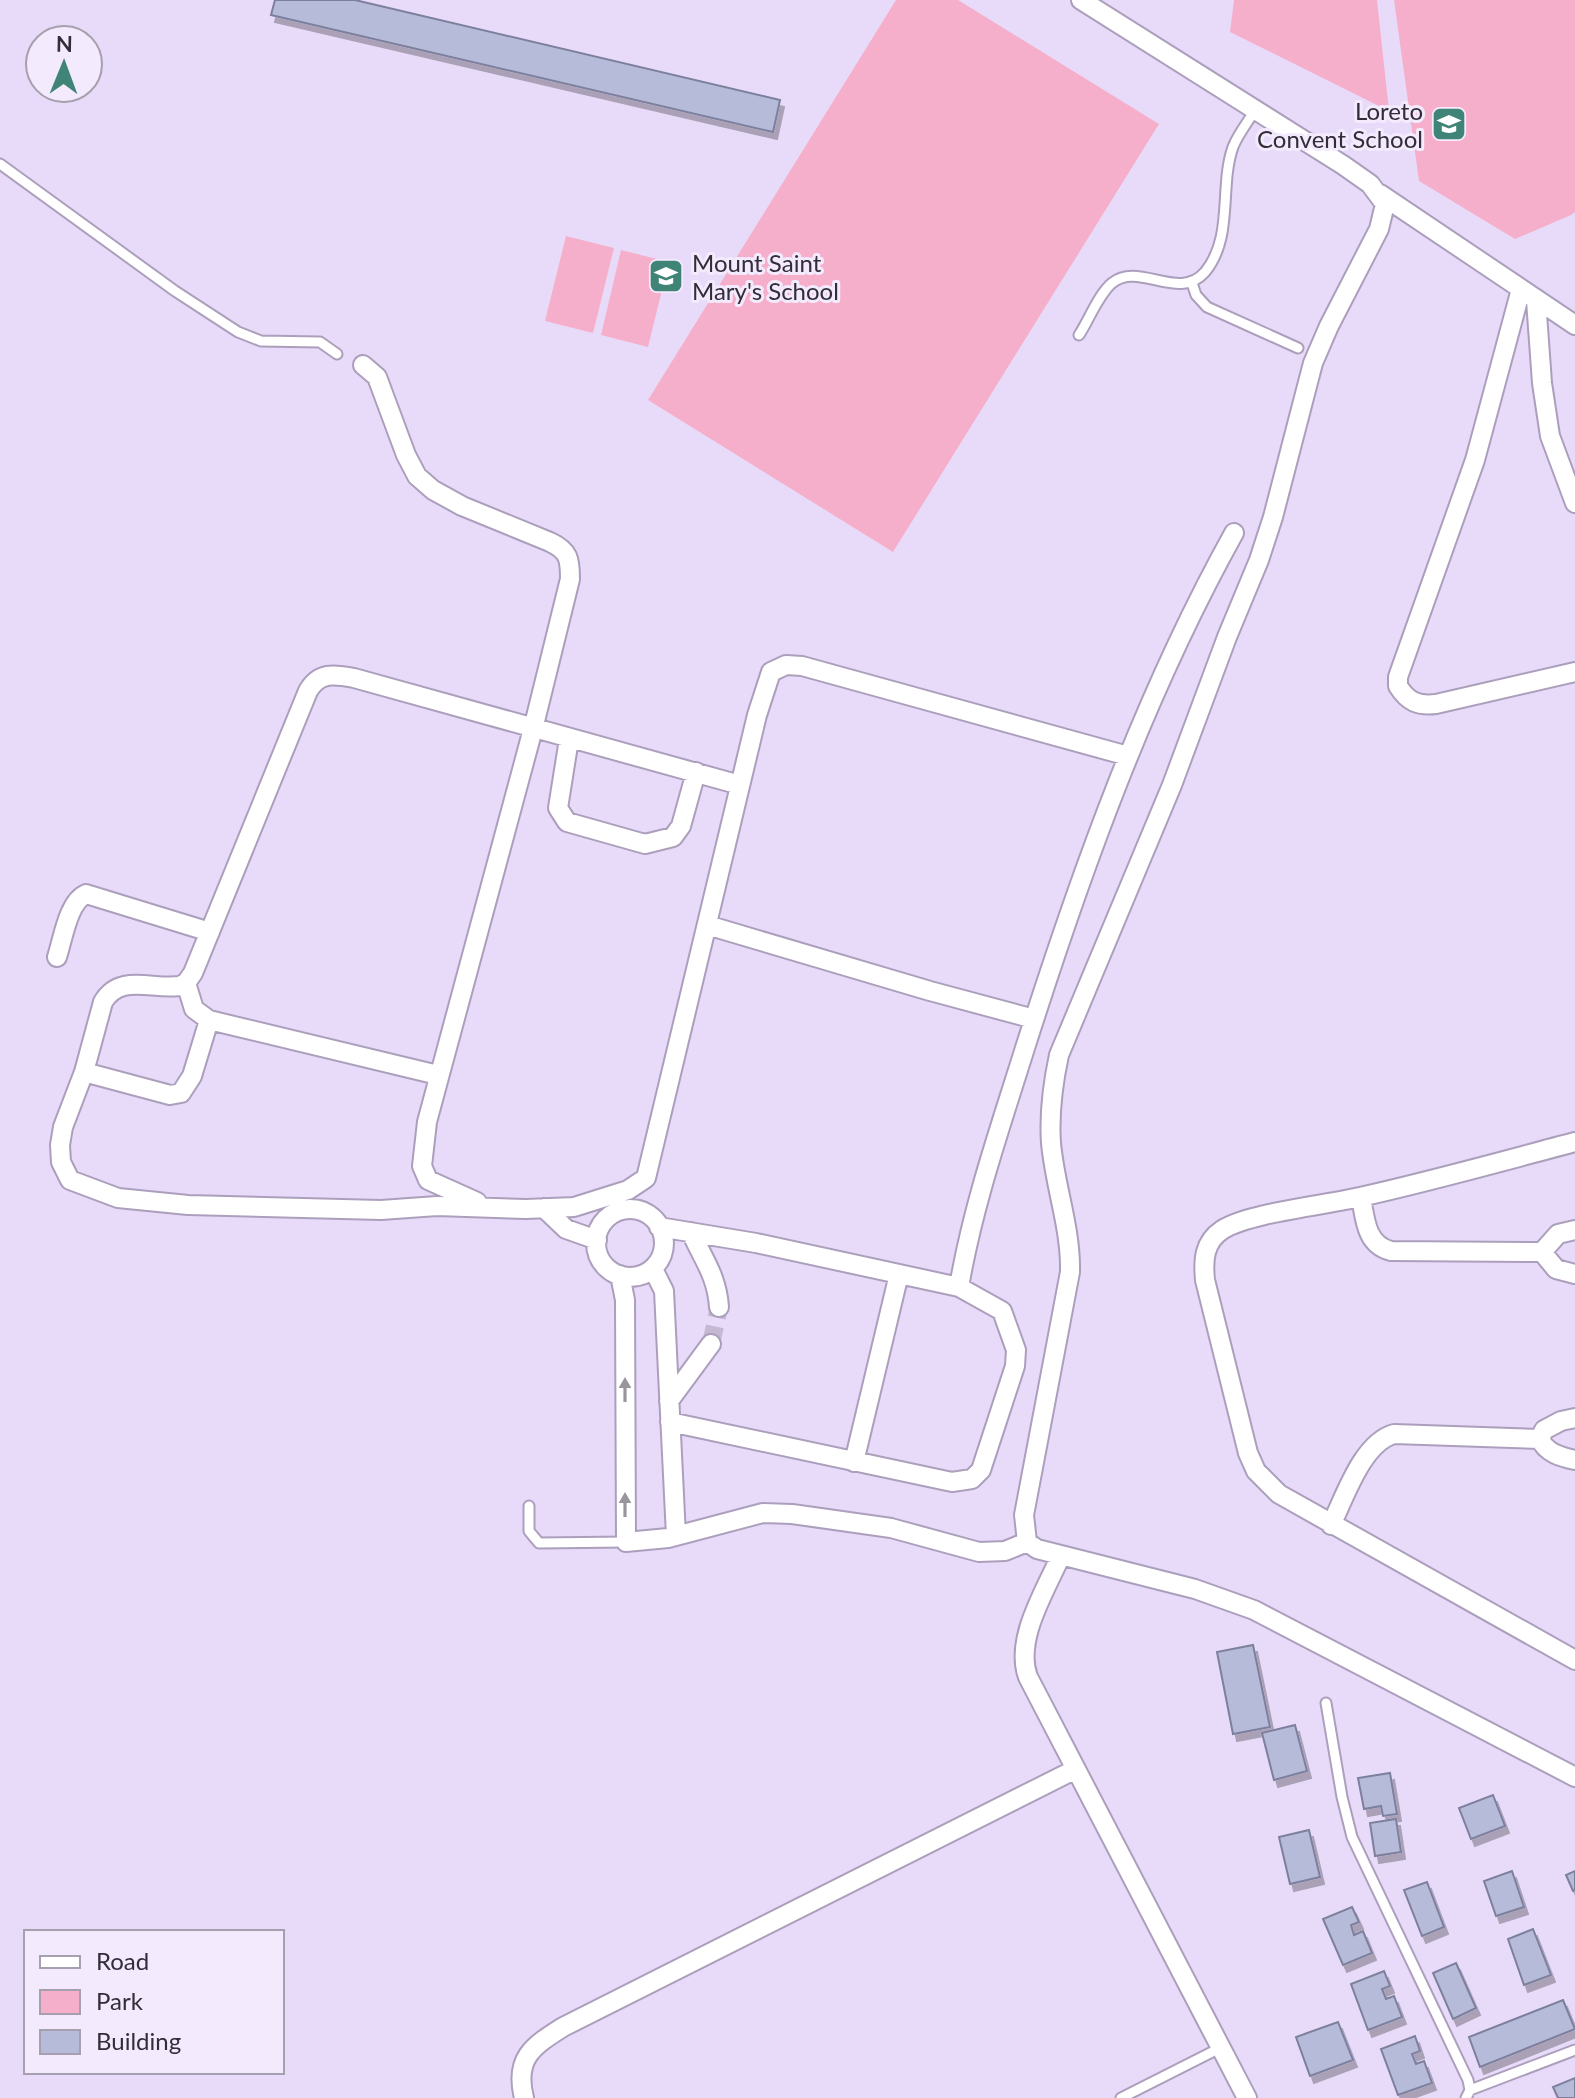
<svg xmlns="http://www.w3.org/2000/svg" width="1575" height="2098" font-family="Lato,sans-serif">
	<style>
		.green { fill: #f6afca }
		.building { fill: #b7bbda; stroke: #7d809d; stroke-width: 2; filter: url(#shadow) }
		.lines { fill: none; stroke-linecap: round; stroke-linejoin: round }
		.minor-tunnel { stroke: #c4b8d3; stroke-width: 18; stroke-dasharray: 18 9; stroke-linecap: butt }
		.service-casing { stroke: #ac9fbc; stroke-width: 13 }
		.minor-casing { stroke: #ac9fbc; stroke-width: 22 }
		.service { stroke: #fff; stroke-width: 9 }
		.minor { stroke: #fff; stroke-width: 18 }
		.oneway { fill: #98969c }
		.labels { text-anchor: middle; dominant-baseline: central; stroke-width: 6; stroke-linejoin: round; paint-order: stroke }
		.poi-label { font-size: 24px; fill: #322d38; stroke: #f3ebfd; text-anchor: end }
	</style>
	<defs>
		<filter id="shadow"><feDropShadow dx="4" dy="7" stdDeviation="0" flood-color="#0004"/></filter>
	</defs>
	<rect width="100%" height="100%" fill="#e8dbfa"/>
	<path class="green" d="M896,0H958L1159,124L893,552L648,400Z
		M1234,0H1377L1389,111L1230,32Z
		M1394,0H1575V212L1571,215L1515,239L1419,181Z
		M566,236L614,248L593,333L545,321Z
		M621,250L669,262L648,347L601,335Z"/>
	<path class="building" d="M275,0H355L780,100L773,132L271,15Z
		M1253,1645L1270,1727L1233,1734L1217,1652Z
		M1295,1725L1307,1771L1274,1780L1262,1733Z
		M1390,1773L1397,1814L1383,1816L1381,1806L1364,1809L1358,1778Z
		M1493,1795L1505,1826L1471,1839L1459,1808Z
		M1396,1819L1401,1852L1375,1856L1370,1823Z
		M1309,1830L1320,1877L1290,1884L1279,1837Z
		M1512,1871L1524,1907L1496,1916L1484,1881Z
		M1575,1871V1890L1573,1891L1566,1875Z
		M1427,1882L1444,1927L1422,1936L1404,1890Z
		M1352,1907L1359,1922L1351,1925L1354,1935L1363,1931L1372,1953L1343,1965L1323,1919Z
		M1533,1929L1551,1975L1524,1985L1508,1939Z
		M1456,1963L1476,2008L1453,2019L1433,1973Z
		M1384,1971L1390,1986L1382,1989L1386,1999L1394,1996L1402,2017L1368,2030L1351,1984Z
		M1563,2000L1575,2029L1480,2067L1469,2037Z
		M1338,2022L1353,2060L1310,2076L1296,2037Z
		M1415,2036L1420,2051L1412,2054L1416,2064L1424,2061L1432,2083L1398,2095L1381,2049Z
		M1575,2078V2098H1558L1553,2087Z"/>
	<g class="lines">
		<path class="minor-tunnel" d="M711,1344L719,1307"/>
		<g class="service-casing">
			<path id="service" d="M0,164L175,291L238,332L261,341L320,342L337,354
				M1192,283L1196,295L1207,307L1298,348
				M1079,335C1089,320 1098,295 1112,283C1139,261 1179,302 1205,272C1234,237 1219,186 1233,147C1238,134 1248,122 1255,110
				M529,1506V1531L539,1543L626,1542
				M1326,1703L1342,1797L1352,1837L1468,2080L1470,2090L1466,2098
				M1470,2090L1575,2050
				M1121,2098L1222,2047"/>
		</g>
		<g class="minor-casing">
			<path id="minor" d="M1081,0L1343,165L1370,184L1385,204L1379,229L1329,326L1313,363L1273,517L1259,560L1227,637L1172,785L1059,1055C1053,1083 1049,1114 1051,1143C1055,1187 1071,1228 1070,1272L1024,1515L1027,1542L1037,1549L1195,1589L1254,1610L1575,1777
				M1380,194L1575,325
				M1521,289L1475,460L1398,677V686C1408,702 1418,706 1436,704L1575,672
				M1536,300L1542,383L1550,436L1575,503
				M363,365L377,377L406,455L417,476L433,490L462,506L550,542C569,551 570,559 570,579L533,729L427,1122L422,1166L428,1180L477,1202
				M569,739L558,808L567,822L645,844L673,837L681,826L696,772
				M740,785L354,678C334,674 319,672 308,691L193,973L186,983L179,986C152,990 120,973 103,1002L84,1072L63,1127L60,1145L61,1162L70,1180L118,1198L188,1205L381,1210L437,1206L526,1209L574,1207L628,1190L646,1178L757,715L771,672L786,665L802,666L1128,756
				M707,925L930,991L1034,1019
				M57,957C63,939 68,902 86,894L210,932
				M186,983L194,1009L209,1020L438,1075
				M84,1072L170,1095L181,1093L192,1076L209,1020
				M1575,1142C1503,1161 1432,1181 1360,1197C1326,1205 1248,1213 1222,1230C1204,1242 1203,1260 1205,1280L1248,1453L1256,1471L1279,1494L1575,1660
				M1361,1197C1365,1219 1366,1245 1391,1251L1542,1252L1558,1234L1575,1230
				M544,1208L566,1229L597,1240
				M596 1243a34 34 0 1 1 68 0a34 34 0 1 1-68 0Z
				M659,1227L756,1243L959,1287
				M691,1232C703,1259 717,1276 719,1307
				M1542,1252L1556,1269L1575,1274
				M653,1269L664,1291L676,1536
				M620,1275L625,1300L626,1542L668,1538L763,1513L792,1514L891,1528L979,1552L1005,1551L1027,1542
				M669,1401L711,1344
				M670,1422L952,1482L972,1479L981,1470L1015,1366L1016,1350L1002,1311L959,1287C973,1205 1000,1128 1025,1048C1081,872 1144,695 1234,533
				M1540,1439L1544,1430L1561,1421L1575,1418
				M1540,1439C1546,1453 1561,1457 1575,1460
				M854,1462L899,1274
				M1331,1525C1345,1497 1362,1443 1394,1434L1540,1439
				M1061,1555C1046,1590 1014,1639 1028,1677L1247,2098
				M524,2098C514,2058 533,2046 563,2027L1076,1769"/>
		</g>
		<use href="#service" class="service"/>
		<use href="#minor" class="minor"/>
	</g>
	<defs><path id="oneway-solid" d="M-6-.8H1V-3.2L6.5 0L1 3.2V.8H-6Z" transform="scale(2)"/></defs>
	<g class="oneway">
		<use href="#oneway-solid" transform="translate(625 1390) rotate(-90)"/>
		<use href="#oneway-solid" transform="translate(625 1505) rotate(-90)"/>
	</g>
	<defs>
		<g id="school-square" transform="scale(1.8)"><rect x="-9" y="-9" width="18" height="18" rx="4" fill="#408477" stroke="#f3ebfd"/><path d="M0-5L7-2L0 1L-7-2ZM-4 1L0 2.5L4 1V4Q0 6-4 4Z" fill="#fff"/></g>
	</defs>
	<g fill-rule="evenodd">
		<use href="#school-square" x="1449" y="124"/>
		<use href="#school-square" x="666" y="276"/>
	</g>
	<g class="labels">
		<g class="poi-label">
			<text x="1423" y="110">Loreto<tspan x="1423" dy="28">Convent School</tspan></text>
			<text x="692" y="262" text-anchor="start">Mount Saint<tspan x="692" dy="28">Mary's School</tspan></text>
		</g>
	</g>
	<rect x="24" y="1930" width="260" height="144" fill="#f3ebfd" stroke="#a69fae" stroke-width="2"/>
	<rect x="40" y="1956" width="40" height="12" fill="#ffffff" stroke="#a69fae" stroke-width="2"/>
	<text x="96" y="1970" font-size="24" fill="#322d38">Road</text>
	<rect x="40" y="1990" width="40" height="24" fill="#f6afca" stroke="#a69fae" stroke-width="2"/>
	<text x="96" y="2010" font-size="24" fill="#322d38">Park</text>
	<rect x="40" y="2030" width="40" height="24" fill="#b7bbda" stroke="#a69fae" stroke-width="2"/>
	<text x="96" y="2050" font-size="24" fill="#322d38">Building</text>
	<g transform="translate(64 64) rotate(1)"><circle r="38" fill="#f3ebfd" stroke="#a69fae" stroke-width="2"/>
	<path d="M0-6L14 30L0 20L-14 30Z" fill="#408477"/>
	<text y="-12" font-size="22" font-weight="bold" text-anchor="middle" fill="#322d38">N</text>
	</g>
</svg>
